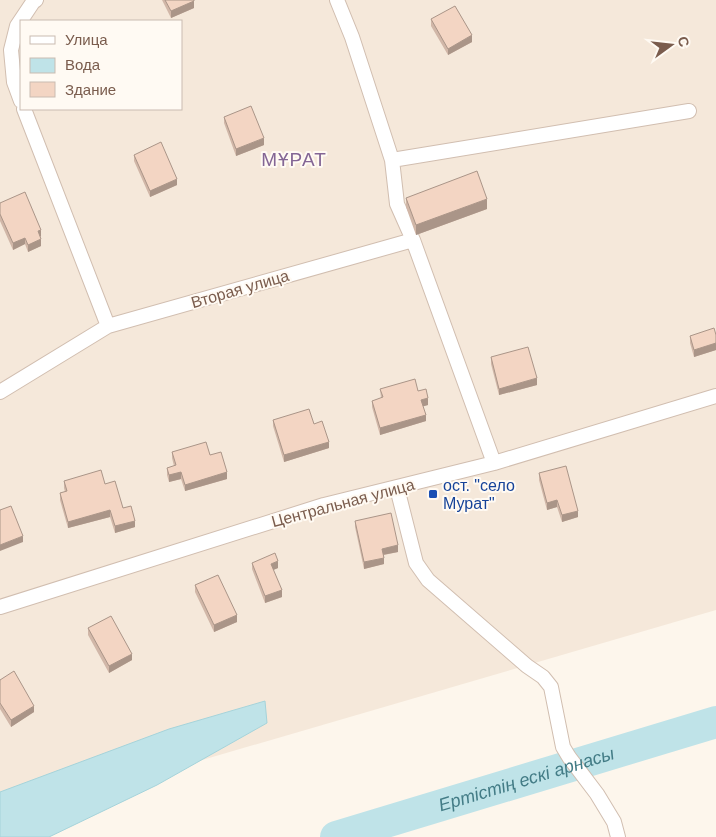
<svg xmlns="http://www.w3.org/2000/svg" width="716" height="837" font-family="Helvetica,sans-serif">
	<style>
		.residential { fill: #f5e8da; fill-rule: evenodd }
		.water { fill: #bfe3e8; stroke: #a5d3da }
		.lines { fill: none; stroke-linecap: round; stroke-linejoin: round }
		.river { stroke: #bfe3e8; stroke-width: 32 }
		.street-casing { stroke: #d1beb0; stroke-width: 16 }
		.street { stroke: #fff; stroke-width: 14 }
		.wall { fill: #d1b7a8 }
		.shaded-wall { fill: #aa9588 }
		.building { fill: #f3d5c3; stroke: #aa9588 }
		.transit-dot { fill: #1a4fb4; stroke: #fffaf3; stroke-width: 2 }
		.labels { text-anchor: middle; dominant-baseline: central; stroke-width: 4; stroke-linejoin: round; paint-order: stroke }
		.street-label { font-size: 16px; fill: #7a5c4d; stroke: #fffaf3 }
		.transit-label { font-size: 16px; fill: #164399; stroke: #fffaf3; text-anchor: start }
		.water-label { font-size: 18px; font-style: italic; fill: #437c86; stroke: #fffaf3 }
		.quarter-label { font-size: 19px; letter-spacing: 1px; fill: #846695; stroke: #fffaf3 }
	</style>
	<rect width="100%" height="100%" fill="#fdf6ec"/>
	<path class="residential" d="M0,0H716V610L14,815L0,829ZM21,21H181V109H21Z"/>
	<path class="water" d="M265,701L267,723L157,785L49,837H0V792L169,729Z"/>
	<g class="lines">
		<path class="river" id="s1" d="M336,837L716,722"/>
		<g class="street-casing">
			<path id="street" d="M337,0L352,37L392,160L397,204L413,240L494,463
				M21,101L14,82L11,50L17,26L33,2L36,0
				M24,109L108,326
				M392,160L689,111
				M0,392L108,326L413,240
				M397,488L416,563L428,580L527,666L543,677L551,687L563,747L569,757L597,794L614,822L618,837
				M0,607L324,505L494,463L716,396"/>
		</g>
		<use href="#street" class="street"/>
	</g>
	<path class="wall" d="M162,0H194V8L171,18Z
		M431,19L472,42L448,55L431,26Z
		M224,117L264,145L236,156L224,123Z
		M134,155L177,185L150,197L134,161Z
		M406,198L487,209L416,235L406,207Z
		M0,203L41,236L40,237L41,246L28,252L25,244L13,250L0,221Z
		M716,335V350L694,357L690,343V336Z
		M491,357L537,385L499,395L491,364Z
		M380,389L418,391L428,405L423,406L426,421L380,435L372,407V401L381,398Z
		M273,420L314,424L329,448L284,462L273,426Z
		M172,452L210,455L227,479L185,491L181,479L169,482L167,475V468L174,466L172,458Z
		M539,473L578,517L562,522L557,507L547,510L539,480Z
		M64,481L105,484L123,508L135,527L115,533L110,517L68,528L60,500V493L65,492L64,488Z
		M355,521L398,552L384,555V564L364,569L355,527Z
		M252,563L278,568L273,570L282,597L265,603L252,569Z
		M195,585L237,622L214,632L195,592Z
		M88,628L132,660L109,673L88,635Z
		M0,680L34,712L11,727L0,709Z"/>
	<path class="shaded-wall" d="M194,1V8L171,18V11Z
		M472,35V42L448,55V49Z
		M264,138V145L236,156V149Z
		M177,179V185L150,197V191Z
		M487,199V209L416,235V225Z
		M41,230V236L38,238V231Z
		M25,238V244L13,250V243Z
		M41,239V246L28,252V245Z
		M716,343V350L694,357V350Z
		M537,378V385L499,395V389Z
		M428,398V405L421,407V400Z
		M426,415V421L380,435V428Z
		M329,442V448L284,462V455Z
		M181,472V479L169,482V475Z
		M227,472V479L185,491V485Z
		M557,500V507L547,510V503Z
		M110,510V517L68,528V522Z
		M578,511V517L562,522V515Z
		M135,521V527L115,533V526Z
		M23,536V542L0,551V545Z
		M398,545V552L382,555V549Z
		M384,558V564L364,569V562Z
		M278,561V568L271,571V564Z
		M282,590V597L265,603V596Z
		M237,615V622L214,632V625Z
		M132,654V660L109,673V666Z
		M34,706V712L11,727V720Z"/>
	<path class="building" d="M165,0H194V1L171,11Z
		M455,6L472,35L448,49L431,19Z
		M251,106L264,138L236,149L224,117Z
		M161,142L177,179L150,191L134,155Z
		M477,171L487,199L416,225L406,198Z
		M25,192L41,230L38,231L41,239L28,245L25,238L13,243L0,214V203Z
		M714,328L716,335V343L694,350L690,336Z
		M528,347L537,378L499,389L491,357Z
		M415,379L418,391L426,389L428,398L421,400L426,415L380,428L372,401L383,397L380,389Z
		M309,409L314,424L322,421L329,442L284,455L273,420Z
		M206,442L210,455L221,452L227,472L185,485L181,472L169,475L167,468L176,465L172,452Z
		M566,466L578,511L562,515L557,500L547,503L539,473Z
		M101,470L105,484L115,481L123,508L131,506L135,521L115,526L110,510L68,522L60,493L67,491L64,481Z
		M11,506L23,536L0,545V510Z
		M391,513L398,545L382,549L384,558L364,562L355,521Z
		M275,553L278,561L271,564L282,590L265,596L252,563Z
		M218,575L237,615L214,625L195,585Z
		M111,616L132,654L109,666L88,628Z
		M14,671L34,706L11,720L0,703V680Z"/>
	<rect class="transit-dot" x="428" y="489" width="10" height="10" rx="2.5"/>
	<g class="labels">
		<g class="street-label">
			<text transform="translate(240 289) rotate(-16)">Вторая улица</text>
			<text transform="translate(343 503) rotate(-15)">Центральная улица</text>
		</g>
		<g class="transit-label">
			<text x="443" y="485">ост. "село<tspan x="443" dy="18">Мурат"</tspan></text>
		</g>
		<g class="water-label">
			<text stroke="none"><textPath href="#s1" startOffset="199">Ертістің ескі арнасы</textPath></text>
		</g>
		<g class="quarter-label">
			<text x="294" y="159">МҰРАТ</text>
		</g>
	</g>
	<rect x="20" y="20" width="162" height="90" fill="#fffaf3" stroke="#cabbb1"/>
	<rect x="30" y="36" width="25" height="8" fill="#ffffff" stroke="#cabbb1"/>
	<text x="65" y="45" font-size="15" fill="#7a5c4d">Улица</text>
	<rect x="30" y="58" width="25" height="15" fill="#bfe3e8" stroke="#cabbb1"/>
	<text x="65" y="70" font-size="15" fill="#7a5c4d">Вода</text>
	<rect x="30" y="82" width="25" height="15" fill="#f3d5c3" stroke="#cabbb1"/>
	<text x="65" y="95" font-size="15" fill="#7a5c4d">Здание</text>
	<g transform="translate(671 45) rotate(75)" stroke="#fffaf3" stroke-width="4" paint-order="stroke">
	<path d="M0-4L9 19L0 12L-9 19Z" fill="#7a5c4d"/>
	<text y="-8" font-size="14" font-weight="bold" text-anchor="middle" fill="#7a5c4d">С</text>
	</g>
</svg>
